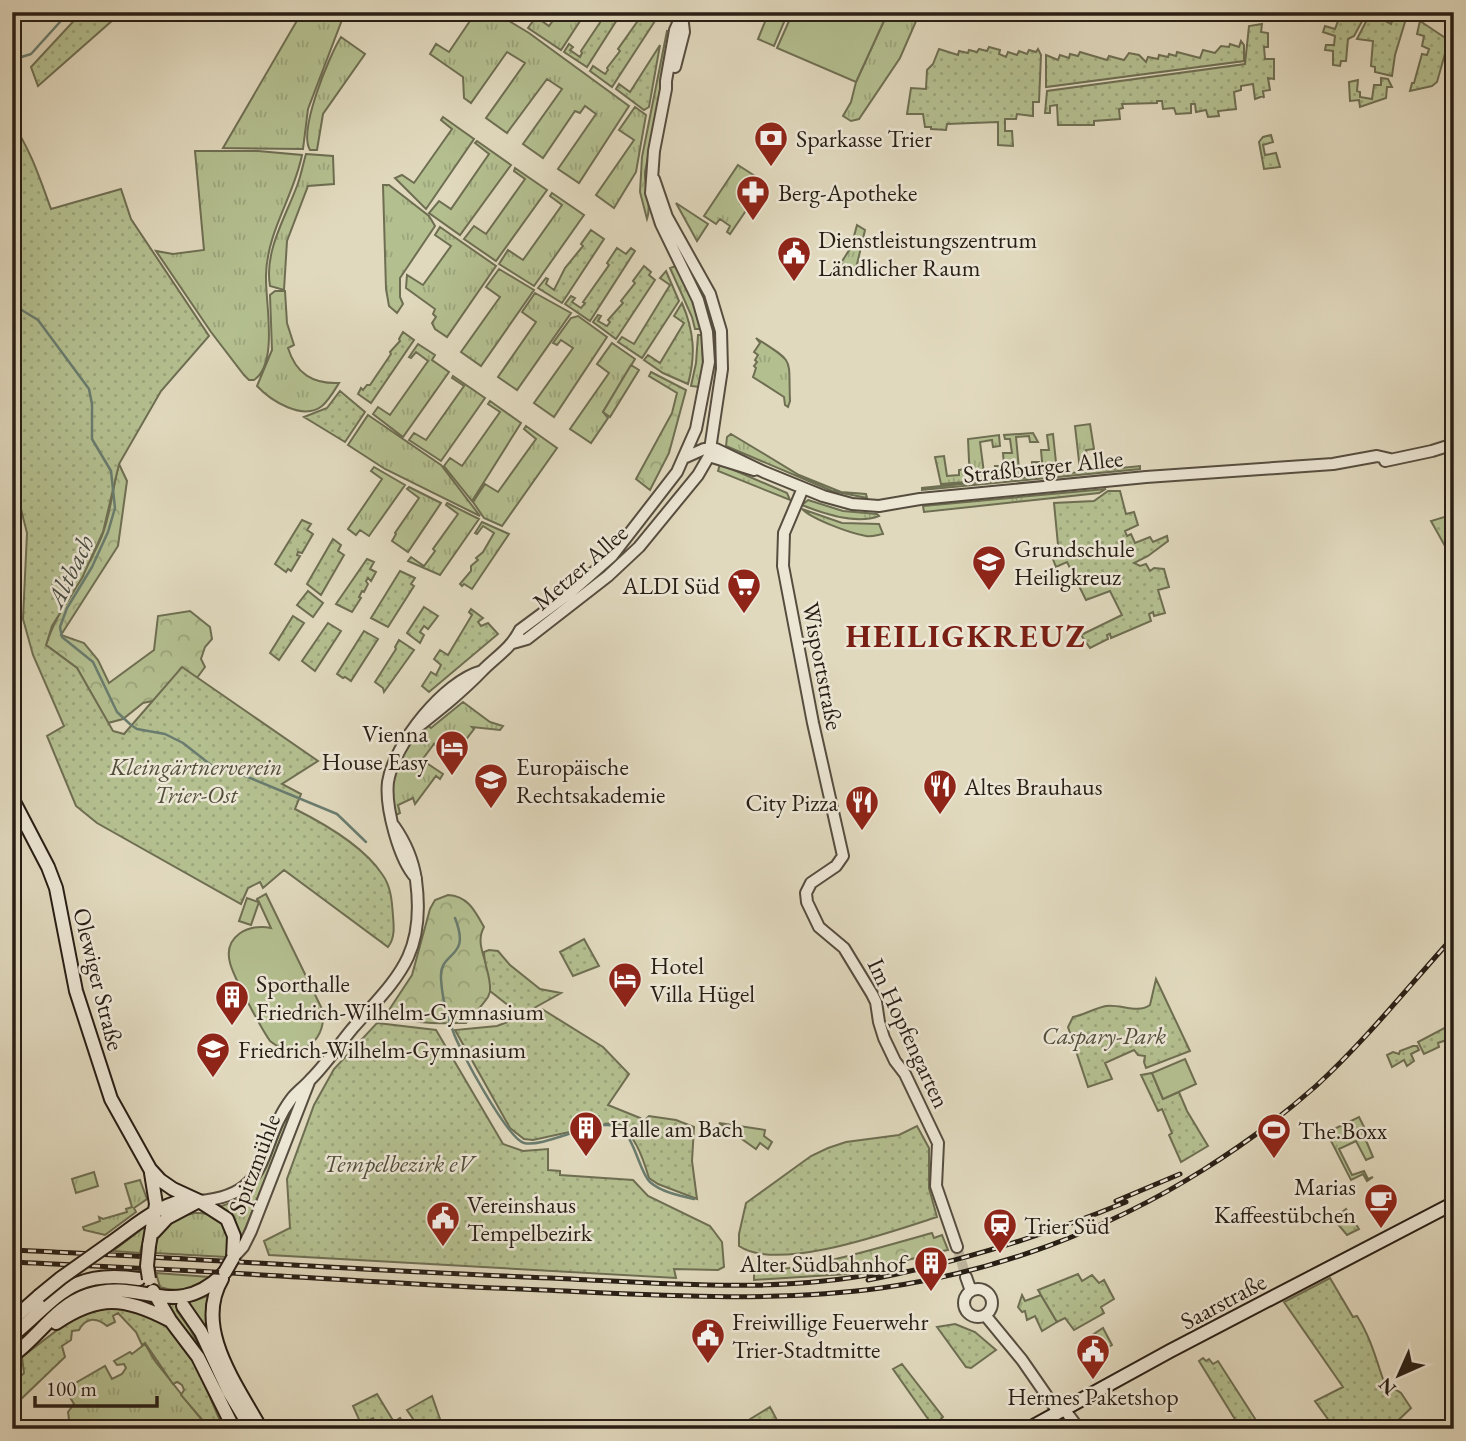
<svg xmlns="http://www.w3.org/2000/svg" width="1466" height="1441" font-family="'EB Garamond',serif">
	<style>
		.grass { fill: url(#grass-tufts); stroke: #6e6e52; stroke-width: 2 }
		.forest { fill: url(#forest-crowns); stroke: #6e6e52; stroke-width: 2 }
		.park { fill: url(#park-dots); stroke: #6e6e52; stroke-width: 2 }
		.pitch { fill: #b4bf90; stroke: #6e6e52; stroke-width: 2 }
		.lines { fill: none; stroke-linecap: round; stroke-linejoin: round }
		.stream { stroke: #697c6f; stroke-width: 2.5 }
		.tertiary-tunnel { stroke: #bcb49c; stroke-width: 10; stroke-dasharray: 10 5; stroke-linecap: butt }
		.tertiary-casing { stroke: #564d3f; stroke-width: 14 }
		.secondary-casing { stroke: #281e15; stroke-width: 16 }
		.tertiary { stroke: #ece6d5; stroke-width: 10 }
		.secondary { stroke: #ece6d5; stroke-width: 12 }
		.rail-casing { stroke: #281e15; stroke-width: 5 }
		.rail { stroke: #ece6d5; stroke-width: 2.5; stroke-dasharray: 8; stroke-linecap: butt }
		.secondary-bridge-casing { stroke: #281e15; stroke-width: 16; stroke-linecap: butt }
		.secondary-bridge { stroke: #ece6d5; stroke-width: 12 }
		.labels { text-anchor: middle; dominant-baseline: central; stroke-width: 5; stroke-linejoin: round; paint-order: stroke }
		.poi-label { font-size: 24px; fill: #281e15; stroke: #ece6d5; text-anchor: start }
		.street-label { font-size: 24px; fill: #281e15; stroke: #ece6d5 }
		.park-label { font-size: 24px; font-style: italic; fill: #524e3a; stroke: #ece6d5 }
		.water-label { font-size: 26px; font-style: italic; fill: #494d42; stroke: #ece6d5 }
		.district-label { font-size: 32px; font-weight: bold; letter-spacing: 2px; fill: #7a1f14; stroke: #ece6d5 }
	</style>
	<defs>
		<pattern id="grass-tufts" width="24" height="20" patternUnits="userSpaceOnUse" patternTransform="scale(1.75)"><rect width="24" height="20" fill="#b4bf90"/><path d="M3 7l-1-3M5 7V3M7 7l1-3M15 17l-1-3M17 17v-4M19 17l1-3" fill="none" stroke="#9ba47b"/></pattern>
		<pattern id="forest-crowns" width="20" height="18" patternUnits="userSpaceOnUse" patternTransform="scale(1.75)"><rect width="20" height="18" fill="#b4bf90"/><path d="M2 6a3 3 0 1 1 6 0M12 15a3 3 0 1 1 6 0" fill="none" stroke="#9ba47b"/></pattern>
		<pattern id="park-dots" width="8" height="8" patternUnits="userSpaceOnUse" patternTransform="scale(1.75)"><rect width="8" height="8" fill="#b4bf90"/><path d="M2 2h.1M6 6h.1" fill="none" stroke="#9ba47b" stroke-width="1.8" stroke-linecap="round"/></pattern>
	</defs>
	<rect width="100%" height="100%" fill="#e1d9be"/>
	<filter id="stains"><feTurbulence type="fractalNoise" baseFrequency=".00286" numOctaves="4"/><feColorMatrix values="0 0 0 0 .2 0 0 0 0 .09 0 0 0 0 .02 0 0 0 .5 -.17"/></filter>
	<radialGradient id="worn" r=".72"><stop offset=".6" stop-color="#630" stop-opacity="0"/><stop offset="1" stop-color="#630" stop-opacity=".3"/></radialGradient>
	<path class="grass" d="M302,12H345L308,109L303,149L223,148Z
		M476,12H494L529,33L629,106L579,183L558,169L596,114L585,106L580,113L575,111L543,158L523,144L562,89L547,79L507,133L486,118L525,63L507,52L471,103L464,98L463,77L430,54L436,44L449,52Z
		M559,12H586L561,50L528,28L536,17L549,26Z
		M888,12H920L900,58L859,119L851,121L843,116L851,102L856,82Z
		M667,31L673,32L645,172C644,187 652,204 647,219L640,192L642,157Z
		M341,37L365,54L323,114L317,150H310C298,131 329,56 341,37Z
		M635,107L646,115L636,172L614,208L596,195L634,140L619,130Z
		M443,117L474,139L426,209L395,178L402,175L414,183L452,129L441,120Z
		M477,141L511,165L460,235L429,213L439,201L451,209L489,154L475,143Z
		M195,151H258L302,155C294,196 267,231 266,275C265,302 279,363 254,380H249L244,375L211,332L156,251L173,254L204,250Z
		M306,154L333,156L334,184L308,186L287,241L284,290L270,286C264,252 285,218 297,186C301,176 303,164 306,154Z
		M738,165L755,176L751,183L760,190L730,234L727,232L730,226L720,219L716,224L704,216Z
		M515,168L547,190L496,261L464,239L474,226L486,234L525,179L514,171Z
		M383,185H389L429,216L435,226L400,278V297L403,304L397,313L389,306L386,289Z
		M552,193L584,215L534,286L499,264L508,250L523,260L562,205L550,196Z
		M676,203L708,224L697,241Z
		M857,225L865,230L855,273L841,263L851,247Z
		M440,227L496,266L447,337L435,329L432,323L436,317L433,314L435,309L406,288L407,275L423,285L451,246L435,235Z
		M676,266L696,307L702,329H695L692,317L670,268Z
		M499,269L534,290L481,366L461,352L500,297L486,287Z
		M275,291H285L287,323L294,345L288,348C296,374 313,384 339,383C334,391 329,400 322,406C303,421 271,401 257,386L272,350L270,295Z
		M535,293L571,313L517,390L498,377L536,322L522,312Z
		M578,316L607,337L554,417L534,403L573,348L561,340L557,345L553,343L571,318Z
		M698,335H702L703,365L699,387L691,386L696,363Z
		M756,338C796,364 788,356 790,401L788,407L785,405L784,397L753,377L756,368L754,366L757,362L755,360L758,355L754,352L760,343Z
		M612,343L635,359L603,412L608,418L591,443L570,429L609,373L597,364Z
		M418,344L435,355L432,360L449,372L403,437L373,414L378,407L390,415L428,361L416,352L411,358L409,357Z
		M453,376L485,398L441,461L409,440L414,433L426,440L464,386L452,378Z
		M490,401L521,423L472,501L444,466L450,458L462,466L500,412L488,404Z
		M368,415L441,465L480,516L385,469L348,445Z
		M1090,424L1094,449L1086,450L1088,469L1080,470L1075,426Z
		M526,426L557,448L502,526L484,518L473,502L485,484L498,492L536,439L524,429Z
		M1033,433L1038,442H1030L1029,436L1016,437L1019,469L1032,468V462H1039L1040,474L1005,478L1003,453H1012L1010,439H1005L1004,435Z
		M731,434L799,475L841,492L866,494L867,498L832,491L726,446L727,437Z
		M1053,434L1057,472L1043,473L1041,450H1049L1047,435Z
		M999,435L1000,446L993,447L992,440L980,442L984,473L995,472V466H1002L1003,478L970,482L968,439Z
		M944,456L947,476L959,475V470L965,469L966,482L941,484L935,457Z
		M720,464L787,493L790,500L718,471Z
		M1140,466V469L922,490V488Z
		M374,467L405,485L369,536L360,530L356,535L348,529L382,479L371,471Z
		M409,487L441,503L408,552L392,541L396,534L395,533L419,498L407,489Z
		M1106,489L1099,493L924,512L923,506Z
		M808,500L843,511L877,514L879,516C856,525 824,514 802,505Z
		M447,503L479,519L440,575L408,561L411,557L424,566L435,551L433,549L458,514L446,505Z
		M802,509L842,523L879,524L883,534C877,535 871,537 866,536C849,533 812,519 802,509Z
		M482,522L509,534L472,589L464,584L462,586L460,584L471,571V566L478,560L476,558L483,552L494,533L483,526L477,534L475,533Z
		M463,702L490,722L503,726L500,730L472,727L474,729L455,754L457,756L453,762L449,755L434,744L422,760L443,774L440,779L436,776L415,804L413,798L398,805L400,813L396,815C383,780 404,749 426,724L431,728Z
		M290,1110L293,1111L241,1239L230,1216L219,1207C272,1191 267,1150 290,1110Z
		M1359,1117L1365,1129L1362,1131L1373,1157L1366,1160L1356,1141L1339,1149L1352,1175L1364,1171L1368,1179L1373,1177L1367,1181L1363,1174L1351,1180L1328,1135L1335,1132L1334,1129Z
		M94,1172L98,1186L76,1193L72,1179Z
		M140,1180L147,1199L134,1208L136,1212L105,1235L84,1230L83,1227L100,1221L99,1217L103,1219L127,1212L126,1209L132,1207L125,1184Z
		M195,1213C221,1212 237,1231 226,1257L155,1253C155,1229 173,1217 195,1213Z
		M147,1225C146,1235 142,1242 140,1253L113,1251Z
		M156,1273L210,1277C193,1288 180,1294 160,1287Z
		M209,1295L207,1326L211,1339L185,1304L177,1311L190,1329L209,1366L174,1318L167,1303L194,1301Z
		M1022,1295L1025,1301L1041,1295L1057,1322L1042,1331L1035,1316L1027,1320L1025,1311L1022,1312L1018,1307Z
		M145,1344L155,1361L209,1429H65L70,1426L68,1412L74,1404L65,1389L105,1366L112,1379L122,1374L126,1368L124,1364L117,1365L114,1361L130,1352L132,1354Z"/>
	<path class="forest" d="M631,365L639,370L610,417L603,412Z
		M651,372L686,390L669,453L650,490L636,479L672,413L677,393L649,376Z
		M119,464L127,481L118,546L61,635L84,643L98,660L109,683L154,650L158,616L190,611L210,627L212,639L205,647L201,659L205,667L191,686L157,700L143,703L123,719L108,723L77,668L46,645C59,605 88,573 103,533C111,511 113,486 119,464Z
		M448,895C468,896 475,911 484,927C471,950 500,975 488,997C482,1006 473,1015 466,1023C441,1023 409,1026 389,1010L412,975L430,909L435,900Z
		M932,1233L934,1238L942,1235L948,1250L938,1252L929,1248L924,1256L847,1274L754,1280V1272C815,1268 874,1249 932,1233Z"/>
	<path class="park" d="M82,12H122L38,86L31,67Z
		M607,12H622L587,67L564,52L569,44L573,47L570,50L580,57L582,53L581,51Z
		M1328,12H1367L1354,36L1348,39L1346,61H1341L1340,66L1333,65V51L1325,50L1326,45H1334L1335,36L1323,32L1325,26L1335,29L1338,21L1333,19L1334,14Z
		M1371,12H1378L1377,16L1391,24L1393,19L1390,18L1393,12H1408L1395,55L1392,76L1375,72V67L1371,66L1373,41L1357,39Z
		M642,15L655,21L612,87L590,71L593,66L605,74L608,70L607,68L620,51L618,49Z
		M1420,21L1447,39L1448,43L1437,82L1432,86L1410,91L1412,83H1414L1422,54L1427,55L1429,49L1422,46L1424,36L1417,34Z
		M1262,24L1261,32L1268,33V47H1264L1265,59H1274V79L1268,78L1270,90L1263,91L1264,98L1263,96L1255,99L1253,84L1241,86V90L1234,92L1236,109L1218,111L1219,116L1208,117L1206,110L1196,112L1195,104H1191V113L1176,114L1174,108L1163,109L1162,101H1157V103L1122,104L1123,108L1119,109L1120,119L1094,121V125H1058L1057,105L1050,106V113H1045L1047,91L1245,64L1249,26Z
		M1241,41L1244,45V61L1046,87V55L1058,60L1060,55L1069,58L1070,54L1078,56L1080,52L1107,60L1109,56L1124,60L1129,53L1139,55L1146,62L1148,57L1158,59L1159,55L1168,57L1169,54L1176,56L1177,52L1200,58L1203,50L1215,53L1221,46L1229,47L1230,44L1239,47Z
		M660,45L649,107L644,110L616,89L619,84L630,92Z
		M989,47L1000,50L999,54L1006,57L1008,52L1017,55L1019,51L1027,54L1029,50L1036,52L1038,49L1041,55L1039,102H1033V116L1017,114L1016,119H1005V131H1012L1013,146L998,145V122L947,124L946,130L931,129V127H925L923,114H907L911,88L926,89L927,70L933,64L939,49L958,55L959,51L968,53L969,50L977,52L979,49L987,51Z
		M1381,78L1388,79L1392,87H1387L1386,98L1360,107L1359,100L1350,101L1349,82L1358,80L1357,91L1360,92V97L1372,99L1374,85H1381Z
		M12,123C30,148 40,179 51,209L121,189L131,219L209,336L161,391L119,464L103,532L82,578L52,626L46,645L77,668L113,731L124,734L182,667L318,761L282,784L301,794L295,809C323,823 364,847 382,874C391,886 392,901 393,916C394,927 395,938 388,947L284,870L263,888L260,882L248,888L241,904L97,823L76,806L47,736L64,726L33,655L23,619L27,533L12,473V328L15,327L12,315Z
		M1271,135L1273,142L1263,145L1265,155L1276,153L1280,167L1264,169L1259,142L1263,137Z
		M591,230L604,239L562,303L538,288L546,278L548,279L546,284L554,290L565,268L583,246L581,244Z
		M617,248L626,254L631,248L635,251L590,321L565,304L571,296L575,298L572,302L581,308L585,303L583,302L609,265L607,263Z
		M644,266L651,272L649,275L655,280L616,339L593,322L598,315L601,316L598,321L607,326L610,322L608,320L623,303L621,301L635,283L633,281Z
		M666,271L679,301L642,358L618,342L622,337L634,344L670,285L660,278Z
		M682,303C694,331 696,355 688,384L663,373L644,360L648,355L660,363L684,323L674,316Z
		M403,332L414,340L371,403L358,394L361,388L363,390L367,385H370L391,354L390,352L400,341L399,339Z
		M340,391L365,412L345,442L304,417L327,408Z
		M1108,491H1120L1126,514L1134,512L1138,525L1125,531L1127,536L1131,534L1135,543L1150,537L1153,542L1167,536L1168,541L1148,556L1134,563L1140,566L1146,564L1150,571L1154,568L1164,569L1169,587L1158,590L1165,613L1154,616L1153,612L1149,614L1151,621L1111,638L1110,634L1107,635L1108,639L1090,648L1081,635L1122,615L1110,591L1086,600L1067,562L1056,567L1049,549L1058,545L1054,503L1094,501Z
		M1454,514V597L1445,546L1431,521Z
		M302,520L311,524L307,530L313,534L302,553L298,552L297,555L300,556L291,571L288,569L286,572L275,564Z
		M333,539L341,545L338,551L344,555L321,595L307,584Z
		M367,559L374,562L370,569L376,572L371,581L368,578L366,581L368,584L364,592L362,591L359,597L361,598L352,612L336,604Z
		M400,571L415,578L411,584L414,586L388,627L371,618Z
		M308,591L323,603L313,617L297,605Z
		M424,607L438,616L428,629L424,626L420,632L424,635L420,643L407,633Z
		M471,609L483,618L478,622L481,626L488,623L498,634L429,692L422,686L431,672L436,675L441,665L434,659L440,650L448,655L472,615L469,612Z
		M293,616L304,623L279,660L270,653Z
		M328,623L341,631L315,671L302,661Z
		M364,631L378,639L351,681L345,677L343,678L337,674Z
		M399,640L414,650L384,692L383,688L375,682L396,649L395,647Z
		M584,939L599,966L573,976L560,952Z
		M489,950L498,951L510,965L540,989L561,993L525,1013H518L490,991C491,976 484,966 484,952Z
		M1156,979L1190,1051L1146,1068L1144,1062L1145,1056L1138,1055L1134,1050L1105,1063L1112,1079L1088,1087L1068,1027L1073,1017C1084,1015 1095,1008 1106,1006C1121,1004 1137,1014 1150,1005Z
		M542,1009L603,1047L629,1074L608,1105L645,1120L649,1116L676,1120L694,1127L692,1161L697,1199L658,1184L649,1178C643,1158 634,1131 615,1122L533,1140L524,1139L510,1128L455,1030L497,1026Z
		M377,1023L436,1030L503,1144L523,1151L548,1149V1170L560,1171V1175L633,1180L648,1196L710,1226L722,1242L724,1267L718,1270L674,1269L676,1278L269,1255L264,1241L290,1228L287,1179L314,1105L334,1069Z
		M1450,1025L1454,1032V1041L1452,1038L1438,1043L1439,1047L1424,1054L1418,1042Z
		M1413,1046H1417L1419,1050L1411,1054L1414,1061L1407,1066L1404,1060L1392,1067L1387,1055L1393,1052L1399,1054L1400,1051Z
		M1152,1073L1163,1099L1179,1092L1187,1111L1208,1146L1181,1162L1169,1135L1172,1133L1162,1109L1158,1111L1141,1075Z
		M917,1126L929,1148V1188L937,1217C893,1231 778,1273 739,1246V1234L746,1203L811,1156L828,1148L846,1142L899,1135Z
		M1346,1209L1359,1229L1347,1235L1336,1222L1339,1220L1337,1216Z
		M1078,1274L1082,1281L1092,1275L1099,1283L1104,1280L1114,1299L1101,1307L1104,1313L1074,1330L1065,1318L1057,1322L1038,1290Z
		M1330,1278L1353,1317L1357,1316C1370,1336 1376,1359 1384,1382L1401,1393L1411,1408L1389,1429H1335L1315,1401L1343,1387L1284,1302Z
		M104,1307C113,1308 123,1306 132,1308C185,1319 202,1382 222,1425L217,1429H210L181,1395L184,1390L182,1385L177,1382L173,1384L145,1343L142,1345L136,1332L118,1313L113,1316L115,1322L107,1326C97,1317 86,1317 79,1330L72,1331L71,1340L62,1346L65,1357L19,1401L12,1394V1384L24,1373L22,1357L77,1315Z
		M955,1324L975,1332L996,1350L971,1368L966,1367L937,1327Z
		M1103,1328L1112,1345L1091,1358L1080,1343Z
		M1203,1358L1206,1361L1209,1359L1213,1364L1218,1361L1261,1428L1241,1429L1199,1361Z
		M902,1364L943,1417L939,1421L944,1427L935,1429L893,1369Z
		M377,1394L394,1422L400,1418L404,1424L413,1419L407,1410L432,1396L440,1419L438,1426L432,1429H380L373,1418L361,1424L353,1406Z
		M770,1407L778,1422L765,1429H734Z"/>
	<path class="pitch" d="M769,12L787,15L774,46L758,39Z
		M793,12H888L856,82L777,48Z
		M266,894L323,1011C326,1044 297,1063 270,1041C261,1028 234,978 230,963C223,936 249,923 271,928L259,902L251,925L239,921L247,898L258,902L257,899Z
		M1185,1059L1196,1084L1163,1099L1152,1073Z
		M719,1123L765,1130L764,1136L772,1142L768,1149L760,1143L756,1149Z"/>
	<g class="lines">
		<path class="stream" d="M12,60L31,54L69,12
			M12,304L38,320L89,389L92,404V439L111,471L115,508L108,532L92,567L67,608L60,627L62,637L93,662L117,712L131,725L137,729L165,734L183,743L211,765L243,775L337,814L366,842
			M455,918C472,961 439,949 441,979C442,996 447,1016 453,1031C459,1050 508,1139 524,1143C546,1148 597,1117 618,1127C635,1136 639,1172 650,1182C661,1192 680,1196 694,1199"/>
		<path class="tertiary-tunnel" d="M957,1247L966,1277"/>
		<g class="tertiary-casing">
			<path id="tertiary" d="M675,67L684,32L682,15
				M709,456L754,470
				M686,457L704,449H716L764,472L823,496L852,504L879,506L920,499L1146,477L1333,464L1377,456L1390,459
				M1385,461L1432,451L1454,444
				M803,488L784,533L783,566L813,723L843,856L836,866L811,883L806,893L807,902L819,927L844,948L872,994L876,1002L879,1022L884,1038L895,1061L905,1074L938,1143L936,1186L957,1247
				M513,643L527,639L608,576L639,547L698,475L709,456L722,369L721,331L710,294L667,217L654,179
				M415,729C439,710 462,692 483,670C497,656 511,648 520,630L570,593L612,556L677,472L696,429L709,362L707,332L698,300L661,224L651,193L654,151L666,89V81L675,30L683,12
				M416,878C399,860 385,807 388,782C394,744 444,681 482,671
				M199,1201C275,1195 256,1145 292,1098C298,1091 305,1086 311,1079C326,1064 338,1046 352,1029C398,977 426,955 416,880C413,859 406,843 394,826
				M233,1258L243,1247L251,1231L309,1082
				M966,1277L971,1291
				M964 1303a14 14 0 1 1 28 0a14 14 0 1 1-28 0Z
				M985,1315L1022,1360L1058,1412
				M1064,1409L1079,1429"/>
		</g>
		<g class="secondary-casing">
			<path id="secondary" d="M12,798L48,867L56,888L76,991L111,1099L150,1169L160,1180L173,1189L199,1201L227,1219L234,1236L233,1258
				M154,1232L167,1218L199,1201
				M109,1244C134,1227 163,1199 195,1200
				M149,1246L156,1204L151,1173
				M222,1279C193,1328 237,1385 261,1429
				M153,1291L170,1320L198,1357L234,1429
				M183,1306L201,1332L229,1392L251,1429
				M12,1320L39,1296
				M56,1323C99,1294 125,1297 169,1320
				M12,1336C59,1297 70,1269 139,1279
				M12,1356C39,1337 55,1306 88,1295C142,1277 175,1323 225,1272
				M1028,1429L1170,1351L1454,1203"/>
		</g>
		<use href="#tertiary" class="tertiary"/>
		<use href="#secondary" class="secondary"/>
		<g class="rail-casing">
			<path id="rail" d="M1116,1201L1180,1174
				M12,1250C192,1258 371,1271 551,1278C659,1283 771,1294 878,1273
				M12,1262C91,1266 169,1269 247,1274C339,1279 430,1286 521,1289C638,1294 765,1304 881,1288C995,1272 1106,1231 1203,1170C1243,1145 1281,1117 1316,1086C1366,1040 1409,986 1454,936
				M868,1280C956,1263 1043,1236 1126,1202"/>
		</g>
		<use href="#rail" class="rail"/>
		<g class="secondary-bridge-casing">
			<path id="secondary-bridge" d="M149,1246L147,1266L149,1279
				M225,1272L233,1258
				M39,1296L61,1278L109,1244"/>
		</g>
		<use href="#secondary-bridge" class="secondary-bridge"/>
	</g>
	<defs>
		<g id="bank-pin" transform="scale(1.75)"><path d="M0 17L-7.5 6A9.5 9.5 0 1 1 7.5 6Z" fill="#8f2418" stroke="#ece6d5"/><path d="M-6-4H6V4H-6ZM0-2.3a2.3 2.3 0 1 0 0 4.6a2.3 2.3 0 1 0 0-4.6Z" fill="#fff"/></g>
		<g id="pharmacy-pin" transform="scale(1.75)"><path d="M0 17L-7.5 6A9.5 9.5 0 1 1 7.5 6Z" fill="#8f2418" stroke="#ece6d5"/><path d="M-2-6h4v4h4v4h-4v4h-4v-4h-4v-4h4Z" fill="#fff"/></g>
		<g id="civic-pin" transform="scale(1.75)"><path d="M0 17L-7.5 6A9.5 9.5 0 1 1 7.5 6Z" fill="#8f2418" stroke="#ece6d5"/><path d="M-.6-6.5H3V-4.5H.6V-3L4-1V1h2V6H-6V1h2V-1L-.6-3ZM-1.2 2.5V6h2.4V2.5Z" fill="#fff"/></g>
		<g id="school-pin" transform="scale(1.75)"><path d="M0 17L-7.5 6A9.5 9.5 0 1 1 7.5 6Z" fill="#8f2418" stroke="#ece6d5"/><path d="M0-5L7-2L0 1L-7-2ZM-4 1L0 2.5L4 1V4Q0 6-4 4Z" fill="#fff"/></g>
		<g id="supermarket-pin" transform="scale(1.75)"><path d="M0 17L-7.5 6A9.5 9.5 0 1 1 7.5 6Z" fill="#8f2418" stroke="#ece6d5"/><path d="M-6-5.5h2.5l.6 2H6L4.5 2H-2.5L-4.4-4H-6ZM-1.5 3.2a1.3 1.3 0 1 0 .1 0ZM3 3.2a1.3 1.3 0 1 0 .1 0Z" fill="#fff"/></g>
		<g id="hotel-pin" transform="scale(1.75)"><path d="M0 17L-7.5 6A9.5 9.5 0 1 1 7.5 6Z" fill="#8f2418" stroke="#ece6d5"/><path d="M-6-4.5h1.5V1H6V5H4.5V3h-9V5H-6ZM-4 0a1.8 1.8 0 1 1 3.6 0ZM.5 0V-2.5h3Q6-2.5 6 0Z" fill="#fff"/></g>
		<g id="university-pin" transform="scale(1.75)"><path d="M0 17L-7.5 6A9.5 9.5 0 1 1 7.5 6Z" fill="#8f2418" stroke="#ece6d5"/><path d="M0-5L7-2L0 1L-7-2ZM-4 1L0 2.5L4 1V4Q0 6-4 4Z" fill="#fff"/></g>
		<g id="restaurant-pin" transform="scale(1.75)"><path d="M0 17L-7.5 6A9.5 9.5 0 1 1 7.5 6Z" fill="#8f2418" stroke="#ece6d5"/><path d="M-5-6h1v4h1v-4h1v4h1v-4h1v5L-1.5 .5V6h-2V.5L-5-1ZM5-6V6H3V1.5H1.5Q1.5-4 5-6Z" fill="#fff"/></g>
		<g id="building-pin" transform="scale(1.75)"><path d="M0 17L-7.5 6A9.5 9.5 0 1 1 7.5 6Z" fill="#8f2418" stroke="#ece6d5"/><path d="M-4-6H4V6H1V3H-1V6H-4ZM-2.5-4.3h1.7v1.8h-1.7ZM.8-4.3h1.7v1.8H.8ZM-2.5-1h1.7V.8h-1.7ZM.8-1h1.7V.8H.8Z" fill="#fff"/></g>
		<g id="stadium-pin" transform="scale(1.75)"><path d="M0 17L-7.5 6A9.5 9.5 0 1 1 7.5 6Z" fill="#8f2418" stroke="#ece6d5"/><path d="M0-5a6.5 5 0 1 0 0 10a6.5 5 0 1 0 0-10ZM-3.5-1.8h7v3.6h-7Z" fill="#fff"/></g>
		<g id="cafe-pin" transform="scale(1.75)"><path d="M0 17L-7.5 6A9.5 9.5 0 1 1 7.5 6Z" fill="#8f2418" stroke="#ece6d5"/><path d="M-5.5-4.5H6V0H3Q3 3.5 0 3.5H-2.5Q-5.5 3.5-5.5 0ZM3-3.2v2h1.7v-2ZM-6 4.5H4V6H-6Z" fill="#fff"/></g>
		<g id="station-pin" transform="scale(1.75)"><path d="M0 17L-7.5 6A9.5 9.5 0 1 1 7.5 6Z" fill="#8f2418" stroke="#ece6d5"/><path d="M-3-6H3Q5-6 5-4V2Q5 4 3 4L4.5 6H3L1.5 4h-3L-3 6H-4.5L-3 4Q-5 4-5 2V-4Q-5-6-3-6ZM-3.5-4v3h7v-3ZM-3.5 1v1.5H-2V1ZM2 1v1.5H3.5V1Z" fill="#fff"/></g>
	</defs>
	<g fill-rule="evenodd">
		<use href="#bank-pin" x="771" y="138"/>
		<use href="#pharmacy-pin" x="753" y="192"/>
		<use href="#civic-pin" x="794" y="253"/>
		<use href="#school-pin" x="989" y="562"/>
		<use href="#supermarket-pin" x="744" y="585"/>
		<use href="#hotel-pin" x="452" y="747"/>
		<use href="#university-pin" x="491" y="780"/>
		<use href="#restaurant-pin" x="940" y="786"/>
		<use href="#restaurant-pin" x="862" y="802"/>
		<use href="#hotel-pin" x="625" y="979"/>
		<use href="#building-pin" x="232" y="997"/>
		<use href="#school-pin" x="213" y="1049"/>
		<use href="#building-pin" x="586" y="1128"/>
		<use href="#stadium-pin" x="1274" y="1130"/>
		<use href="#cafe-pin" x="1381" y="1200"/>
		<use href="#civic-pin" x="443" y="1218"/>
		<use href="#station-pin" x="1000" y="1225"/>
		<use href="#building-pin" x="931" y="1263"/>
		<use href="#civic-pin" x="708" y="1335"/>
		<use href="#civic-pin" x="1093" y="1351"/>
	</g>
	<g class="labels">
		<g class="poi-label">
			<text x="796" y="138">Sparkasse Trier</text>
			<text x="778" y="192">Berg-Apotheke</text>
			<text x="818" y="239">Dienstleistungszentrum<tspan x="818" dy="28">Ländlicher Raum</tspan></text>
			<text x="1014" y="548">Grundschule<tspan x="1014" dy="28">Heiligkreuz</tspan></text>
			<text x="720" y="585" text-anchor="end">ALDI Süd</text>
			<text x="428" y="733" text-anchor="end">Vienna<tspan x="428" dy="28">House Easy</tspan></text>
			<text x="516" y="766">Europäische<tspan x="516" dy="28">Rechtsakademie</tspan></text>
			<text x="964" y="786">Altes Brauhaus</text>
			<text x="838" y="802" text-anchor="end">City Pizza</text>
			<text x="650" y="965">Hotel<tspan x="650" dy="28">Villa Hügel</tspan></text>
			<text x="256" y="983">Sporthalle<tspan x="256" dy="28">Friedrich-Wilhelm-Gymnasium</tspan></text>
			<text x="238" y="1049">Friedrich-Wilhelm-Gymnasium</text>
			<text x="610" y="1128">Halle am Bach</text>
			<text x="1298" y="1130">The.Boxx</text>
			<text x="1356" y="1186" text-anchor="end">Marias<tspan x="1356" dy="28">Kaffeestübchen</tspan></text>
			<text x="467" y="1204">Vereinshaus<tspan x="467" dy="28">Tempelbezirk</tspan></text>
			<text x="1024" y="1225">Trier Süd</text>
			<text x="906" y="1263" text-anchor="end">Alter Südbahnhof</text>
			<text x="732" y="1321">Freiwillige Feuerwehr<tspan x="732" dy="28">Trier-Stadtmitte</tspan></text>
			<text x="1093" y="1396" text-anchor="middle">Hermes Paketshop</text>
		</g>
		<g class="street-label">
			<text transform="translate(1043 466) rotate(-6)">Straßburger Allee</text>
			<text transform="translate(580 567) rotate(-41)">Metzer Allee</text>
			<text transform="translate(823 666) rotate(79)">Wisportstraße</text>
			<text transform="translate(99 979) rotate(76)">Olewiger Straße</text>
			<text transform="translate(909 1033) rotate(65)">Im Hopfengarten</text>
			<text transform="translate(254 1164) rotate(-69)">Spitzmühle</text>
			<text transform="translate(1223 1301) rotate(-28)">Saarstraße</text>
		</g>
		<g class="park-label">
			<text x="196" y="766">Kleingärtnerverein<tspan x="196" dy="28">Trier-Ost</tspan></text>
			<text x="1104" y="1035">Caspary-Park</text>
			<text x="399" y="1163">Tempelbezirk eV</text>
		</g>
		<g class="water-label">
			<text transform="translate(70 571) rotate(-64)">Altbach</text>
		</g>
		<g class="district-label">
			<text x="966" y="636">HEILIGKREUZ</text>
		</g>
	</g>
	<rect width="1466" height="1441" fill="none" stroke="#e1d9be" stroke-width="42"/>
	<rect x="14" y="14" width="1438" height="1413" fill="none" stroke="#281e15" stroke-width="3.5"/>
	<rect x="21" y="21" width="1424" height="1399" fill="none" stroke="#281e15" stroke-width="2"/>
	<g transform="translate(1399 1375) rotate(225)" stroke="#ece6d5" stroke-width="5" paint-order="stroke">
	<path d="M0-5L12 26L0 18L-12 26Z" fill="#281e15"/>
	<text y="-10" font-size="19" font-weight="bold" text-anchor="middle" fill="#281e15">N</text>
	</g>
	<path d="M35 1396v10h122v-10" fill="none" stroke="#281e15" stroke-width="3.5"/>
	<text x="46" y="1396" font-size="21" fill="#281e15" stroke="#ece6d5" stroke-width="5" paint-order="stroke">100 m</text>
	<rect width="100%" height="100%" filter="url(#stains)"/>
	<rect width="100%" height="100%" fill="url(#worn)"/>
</svg>
